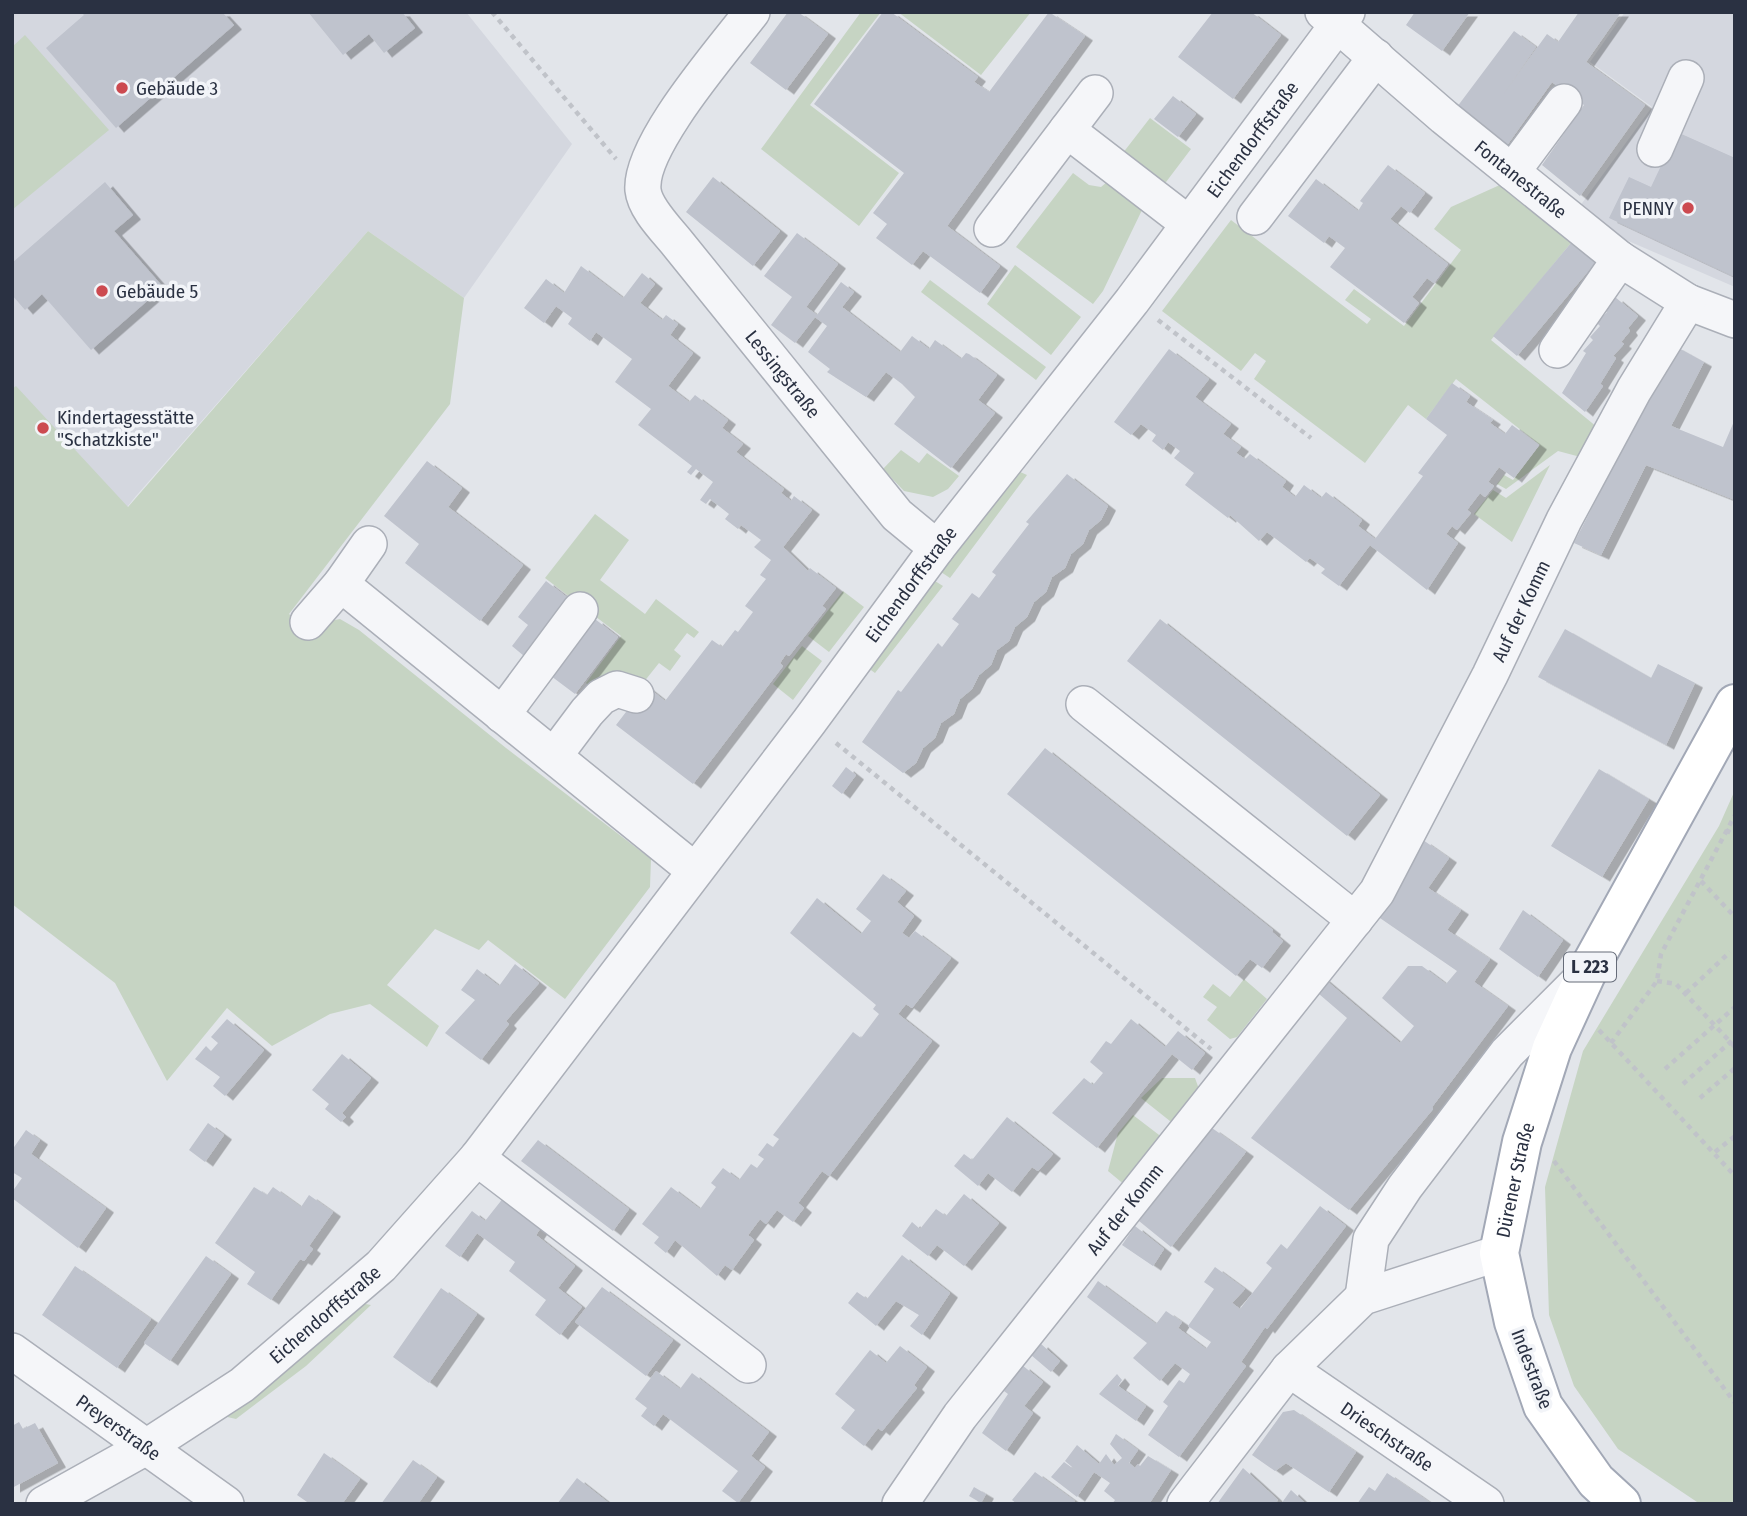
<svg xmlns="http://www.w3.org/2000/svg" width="1747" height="1516" font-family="'Fira Sans Condensed',sans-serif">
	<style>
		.built { fill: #d4d7df }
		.green { fill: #c6d4c3 }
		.building { fill: #bfc3cd; filter: url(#shadow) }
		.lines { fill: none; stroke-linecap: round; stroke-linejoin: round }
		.minor-casing { stroke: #abafb8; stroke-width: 38 }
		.major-casing { stroke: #a2a8b6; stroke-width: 42 }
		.path { stroke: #c0c3c9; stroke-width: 4.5; stroke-dasharray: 5 5; stroke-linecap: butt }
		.minor { stroke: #f5f6f9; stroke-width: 35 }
		.major { stroke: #fff; stroke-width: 38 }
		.poi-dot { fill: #cc4a50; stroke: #f2f4f8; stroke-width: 2.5 }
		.labels { text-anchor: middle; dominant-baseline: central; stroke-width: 7; stroke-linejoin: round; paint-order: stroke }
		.shield { fill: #f2f4f8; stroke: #666c79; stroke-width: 2 }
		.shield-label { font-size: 18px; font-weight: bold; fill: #2a3142 }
		.poi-label { font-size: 19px; fill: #2a3142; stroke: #f2f4f8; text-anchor: start }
		.street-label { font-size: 19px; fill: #2a3142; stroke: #f2f4f8 }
	</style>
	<defs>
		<filter id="shadow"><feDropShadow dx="8" dy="4.5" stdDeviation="0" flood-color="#0004"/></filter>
	</defs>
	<rect width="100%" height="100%" fill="#e2e5ea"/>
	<path class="built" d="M12,12H466L572,144L464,298L368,231L136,496L12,650Z
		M1625,12H1735V287L1626,240L1580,206L1652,107L1590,62Z"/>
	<path class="green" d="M861,12H881L810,105L899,173L859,226L761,149Z
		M898,12H1031L981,75Z
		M25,35L109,130L12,210V47Z
		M1150,118L1191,149L1160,190L1119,158Z
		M1073,173L1089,185L1101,187L1107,182L1142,210L1103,291L1093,304L1016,247Z
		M1502,184L1571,243L1491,340L1603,432L1588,459L1558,451L1506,489L1497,484L1504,475L1513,480L1540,445L1456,379L1426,419L1408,405L1365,463L1254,379L1266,361L1255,353L1241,371L1162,311L1231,220L1367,324L1371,319L1345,300L1354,289L1404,326L1461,250L1434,229L1451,207Z
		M368,231L464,298L450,404L289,614L312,632L325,622L340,619L359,630L506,748L651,859L650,887L565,999L488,940L479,950L435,929L387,985L439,1026L427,1047L370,1004L330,1014L272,1046L227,1008L167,1081L115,983L12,904V389L16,386L128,507Z
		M1015,265L1081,317L1051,355L987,304Z
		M930,280L1046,367L1036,380L921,292Z
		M901,450L919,463L927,453L959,476L948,489L933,497L904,491L883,469Z
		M1550,465L1512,542L1474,514L1493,490L1506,498Z
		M1018,471L1027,475L950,578L941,572Z
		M595,514L629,540L600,580L645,614L656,599L699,632L694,638L687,633L674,650L681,656L670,671L659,663L643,683L589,686L586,683L621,636L545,578Z
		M935,581L943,586L875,673L868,668Z
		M843,591L864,607L829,652L808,636Z
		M802,646L822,661L793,700L773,684Z
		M1735,790V1504H1700L1618,1449L1574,1386L1549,1315L1545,1187L1583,1051L1719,826Z
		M1244,979L1267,999L1237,1037L1230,1039L1207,1020L1217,1007L1203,997L1213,984L1230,997Z
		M1162,1078H1195L1200,1092L1175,1125L1141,1098Z
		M1133,1115L1163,1138L1126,1186L1108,1171L1118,1133Z
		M360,1303L371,1305L306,1366L236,1419L223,1416Z"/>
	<path class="building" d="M81,12H222L234,25L116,128L46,48L84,15Z
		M308,12H402L415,28L384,53L369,34L343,55Z
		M788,12H798L828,34L786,90L750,63Z
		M883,12H891L978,77L974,82L989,92L1049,12L1085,36L947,226L1000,266L980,293L923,251L912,265L876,238L887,224L873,213L904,173L814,104Z
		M1213,12H1251L1281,35L1233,99L1178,57Z
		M1415,12H1470L1442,51L1406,25Z
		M1579,12H1621L1586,62L1645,105L1580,196L1542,165L1584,105L1552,82L1503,151L1454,111L1514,31L1536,47L1503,95L1547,34L1558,42Z
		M1173,96L1196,114L1178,137L1154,119Z
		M1677,132L1735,158V277L1609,218L1629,177L1651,187Z
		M1388,165L1425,193L1410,213L1401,206L1390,219L1448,264L1434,283L1427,278L1412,297L1419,303L1404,323L1330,267L1345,248L1329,236L1324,243L1288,216L1316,179L1358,211L1363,203L1360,201Z
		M713,177L780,231L753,266L686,212Z
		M105,182L133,215L114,231L163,287L91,350L42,294L25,310L12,295V263Z
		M797,233L838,264L806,307L817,315L841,282L854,292L842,307L900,352L912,336L929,349L935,340L961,359L966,353L969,354L997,375L978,400L995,413L951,468L894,424L915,397L902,384L886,372L866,397L827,372L830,369L808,352L827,326L815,317L795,343L771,325L792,297L764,276Z
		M1571,243L1595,263L1517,356L1493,336Z
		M581,266L623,298L642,273L655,284L640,303L662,320L666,315L678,324L670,335L693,353L668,386L689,402L695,395L728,420L722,428L743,444L736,452L784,489L781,493L791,501L794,496L812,510L783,547L808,571L810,568L836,588L822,606L826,609L789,656L786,654L780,663L783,666L693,784L616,725L646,686L665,701L712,640L722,647L735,630L738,632L753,612L745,606L766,579L760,575L771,560L754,547L761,540L741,525L738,529L725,519L729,514L710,499L706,504L700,500L713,482L696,469L691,475L687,472L692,466L638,425L651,409L615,382L632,359L596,332L590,341L568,324L572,318L556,306L544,323L524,308L546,279L564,293Z
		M1615,297L1638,316L1628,328L1630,331L1621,342L1624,344L1613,356L1616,358L1600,384L1603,386L1585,412L1562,393L1586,353L1583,351L1593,340L1590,337L1600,326L1597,323L1607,312L1605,310Z
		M1675,346L1704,362L1671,426L1723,447L1735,419V500L1646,465L1601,555L1574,543Z
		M1169,349L1209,379L1195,397L1231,424L1223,434L1241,447L1236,453L1245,459L1250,454L1286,481L1282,487L1295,497L1304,485L1321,498L1326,492L1362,520L1358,526L1375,539L1423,476L1418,473L1447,435L1426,419L1452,383L1470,396L1466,402L1493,420L1490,423L1505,434L1512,425L1539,445L1514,478L1499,467L1488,482L1494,486L1485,497L1480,493L1467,510L1471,513L1457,530L1452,526L1446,534L1458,543L1427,590L1370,545L1339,586L1321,573L1325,569L1310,558L1306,562L1267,532L1259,541L1230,515L1228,518L1185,485L1194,473L1174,458L1180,451L1168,442L1163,450L1152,441L1156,435L1141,424L1131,435L1114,422Z
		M427,461L462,488L448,507L523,565L480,621L405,563L419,544L384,516Z
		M1067,474L1108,506L1101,520L1089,530L1083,544L1071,554L1065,568L1052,577L1046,592L1034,602L1027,617L1015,627L1009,641L997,650L991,665L979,675L972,689L960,699L954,714L941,723L935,738L923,748L916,763L903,773L862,742L898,690L901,692L938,643L942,647L959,624L952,619L972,593L979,598L996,575L992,572L1029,524L1026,522Z
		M546,581L568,598L524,656L512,646L528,625L518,617Z
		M595,619L618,637L575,694L551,676Z
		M1160,619L1380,795L1347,836L1127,661Z
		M1565,629L1651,678L1658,664L1695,683L1666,745L1538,677Z
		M1045,748L1273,930L1272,932L1283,941L1262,968L1250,959L1236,976L1007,794Z
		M846,767L856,775L842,794L832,786Z
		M1599,769L1649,799L1602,877L1551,846Z
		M1423,840L1449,858L1428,888L1461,910L1447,930L1490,959L1474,982L1508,1006L1432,1107L1433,1109L1349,1210L1251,1138L1347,1018L1312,988L1322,977L1400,1043L1414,1026L1382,998L1408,966H1422L1446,984L1457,971L1377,916Z
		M883,874L906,891L897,902L914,916L902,933L909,938L915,931L951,958L912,1008L906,1004L898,1014L932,1041L829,1176L822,1171L798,1203L804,1208L793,1222L777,1210L766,1224L760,1219L748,1235L754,1240L732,1270L725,1265L717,1276L675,1240L666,1253L654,1243L659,1237L642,1224L671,1187L700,1209L716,1187L711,1183L723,1168L739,1180L751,1164L757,1168L764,1159L758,1155L767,1143L773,1147L779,1139L773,1135L853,1032L861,1038L879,1014L873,1009L876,1005L790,933L817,898L861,934L871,921L856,909Z
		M1523,910L1563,940L1538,977L1499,949Z
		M515,964L539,983L506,1021L509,1024L481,1060L445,1033L475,1000L461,990L477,969L499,986Z
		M227,1019L264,1050L225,1096L213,1086L220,1077L195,1059L206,1046L211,1051L218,1043L211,1037Z
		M1131,1019L1165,1047L1178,1031L1205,1053L1192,1070L1172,1054L1097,1148L1052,1113L1084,1078L1093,1085L1103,1073L1090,1062L1106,1041L1111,1044Z
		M342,1054L371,1078L342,1113L346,1117L341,1122L325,1109L329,1104L312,1090Z
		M1007,1117L1053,1154L1038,1171L1032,1167L1012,1192L988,1173L978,1186L954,1166L964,1154L972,1160Z
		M208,1123L224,1135L205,1162L189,1150Z
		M1212,1128L1246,1152L1171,1247L1139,1221Z
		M26,1130L40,1140L31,1154L106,1208L78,1248L12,1198V1192L22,1178L12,1172V1150Z
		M538,1140L629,1209L613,1231L521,1161Z
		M254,1187L267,1195L273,1187L301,1207L309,1195L333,1212L309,1246L313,1249L304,1261L300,1259L271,1300L247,1284L255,1272L215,1243Z
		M964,1194L999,1223L964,1266L937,1245L928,1256L902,1236L912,1222L920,1229L936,1209L946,1216Z
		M504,1197L542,1226L536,1235L575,1266L558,1288L582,1307L560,1335L535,1315L546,1300L509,1271L515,1262L477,1233L460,1257L445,1246L472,1211L485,1221Z
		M1320,1206L1346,1226L1267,1329L1265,1327L1241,1362L1246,1366L1179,1457L1148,1435L1168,1406L1163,1402L1179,1380L1184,1383L1190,1374L1175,1363L1160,1381L1133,1358L1147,1343L1087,1297L1098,1281L1156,1324L1166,1311L1182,1322L1178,1328L1206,1349L1211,1342L1188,1326L1214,1289L1204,1282L1215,1267L1245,1289L1232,1303L1240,1309L1272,1268L1266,1263L1281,1244L1287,1249Z
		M1135,1226L1164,1249L1153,1266L1122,1245Z
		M902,1255L950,1293L922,1335L910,1326L919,1315L896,1301L876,1326L848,1303L857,1292L867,1299Z
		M206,1256L231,1274L170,1361L144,1343Z
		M75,1266L151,1319L117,1368L42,1315Z
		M602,1287L673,1340L646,1376L575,1322Z
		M441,1288L477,1314L429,1383L393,1357Z
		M1040,1343L1060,1361L1051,1372L1031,1355Z
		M900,1346L927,1367L914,1385L917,1388L882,1431L878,1428L864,1446L841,1428L855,1410L835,1394L870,1350L886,1363Z
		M1022,1365L1043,1382L1024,1406L1033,1413L1006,1451L982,1433L1008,1394L1004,1391Z
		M656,1371L680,1389L692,1373L769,1432L751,1456L765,1467L738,1503L722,1491L738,1471L663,1414L654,1426L641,1416L647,1408L635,1399Z
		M1117,1374L1122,1380L1118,1386L1146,1406L1136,1421L1099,1394Z
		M1294,1410L1356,1452L1329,1492L1286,1463L1275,1471L1252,1455L1283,1412Z
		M19,1422L23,1429L35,1423L58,1463L12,1488V1426Z
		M1116,1434L1138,1450L1129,1463L1135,1468L1138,1464L1140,1466L1148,1456L1171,1470L1149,1504H1112L1115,1500L1104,1491L1110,1483L1094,1472L1077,1497L1051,1477L1064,1462L1078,1472L1065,1461L1077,1445L1099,1464L1106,1454L1114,1465L1122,1458L1110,1444Z
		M324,1453L360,1479L342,1504H310L297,1495Z
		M413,1460L437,1477L418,1504H381Z
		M1243,1468L1278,1500L1275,1504H1217Z
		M1035,1472L1075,1501L1073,1504H1017L1012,1500Z
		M1387,1473L1415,1492L1432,1504H1357L1369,1487L1375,1491Z
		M577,1478L610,1504H557Z
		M974,1487L986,1494L981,1503L969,1496Z
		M1291,1490L1306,1504H1281Z"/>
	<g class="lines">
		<g class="minor-casing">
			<g id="minor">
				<path id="s1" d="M752,12C724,49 639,145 643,190C645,209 667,230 678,244L897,515L937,548"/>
				<path id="s2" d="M1323,12L1444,117L1620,259L1688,302L1735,320"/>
				<path d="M1067,130L1189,224"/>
				<path d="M1655,149L1686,78"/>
				<path d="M1512,172L1564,102"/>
				<path d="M1255,217L1376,57"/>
				<path d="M992,229L1095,93"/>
				<path d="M1557,350L1620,259"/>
				<path d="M369,544L341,584L694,870"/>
				<path d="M308,622L341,584"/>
				<path d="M1084,704L1355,920"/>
				<path d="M502,715L580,610"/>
				<path d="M554,756L587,712L601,697L617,689L636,695"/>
				<path d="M477,1158L748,1365"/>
				<path d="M1363,1297L1371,1239L1405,1187L1507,1053L1581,979"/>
				<path id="s3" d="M12,1351L226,1504"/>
				<path id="s4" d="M1289,1369L1486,1504"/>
				<path id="s5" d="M44,1504L148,1446L242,1385L381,1266L477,1158L809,722L937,548L1132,301L1347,12"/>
				<path id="s6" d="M900,1504L960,1416L1377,892L1490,675L1564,520L1634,390L1688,302"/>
				<path d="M1185,1504L1289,1369L1363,1297L1499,1253"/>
			</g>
		</g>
		<g class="major-casing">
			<g id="major">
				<path id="s7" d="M1621,1504L1596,1481L1543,1406L1514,1322L1499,1253L1522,1142L1552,1048L1586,974L1735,704"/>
			</g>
		</g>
		<path class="path" d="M492,12L616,159
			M1158,320L1311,438
			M836,743L1211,1049
			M1726,830L1735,835
			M1701,881L1735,917
			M1657,981L1676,984L1735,1047
			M1686,993L1730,952
			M1599,1030L1735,1176
			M1611,1043L1657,981L1661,954L1735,815
			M1665,1069L1735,1007
			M1683,1084L1735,1038
			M1700,1098L1735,1068
			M1715,1152L1735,1136
			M1554,1161L1735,1403"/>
		<use href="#minor" class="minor"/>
		<use href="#major" class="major"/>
	</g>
	<g class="poi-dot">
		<circle cx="122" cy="88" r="7"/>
		<circle cx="1688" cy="208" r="7"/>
		<circle cx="102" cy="291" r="7"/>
		<circle cx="43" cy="428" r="7"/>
	</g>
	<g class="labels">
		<rect class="shield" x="1564" y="952.5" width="52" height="29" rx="5"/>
		<g class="shield-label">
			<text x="1590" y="967">L 223</text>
		</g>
		<g class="poi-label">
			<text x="136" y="88">Gebäude 3</text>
			<text x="1674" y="208" text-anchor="end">PENNY</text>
			<text x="116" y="291">Gebäude 5</text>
			<text x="57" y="417">Kindertagesstätte<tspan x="57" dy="22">"Schatzkiste"</tspan></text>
		</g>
		<g class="street-label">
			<text stroke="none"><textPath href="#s5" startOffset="1839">Eichendorffstraße</textPath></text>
			<text stroke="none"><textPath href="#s2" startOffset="259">Fontanestraße</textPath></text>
			<text stroke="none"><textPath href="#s1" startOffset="444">Lessingstraße</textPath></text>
			<text stroke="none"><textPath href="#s5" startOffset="1278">Eichendorffstraße</textPath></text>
			<text stroke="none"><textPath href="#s6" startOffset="1092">Auf der Komm</textPath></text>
			<text stroke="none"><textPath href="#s7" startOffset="360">Dürener Straße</textPath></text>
			<text stroke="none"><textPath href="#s6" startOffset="371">Auf der Komm</textPath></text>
			<text stroke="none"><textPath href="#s5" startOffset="340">Eichendorffstraße</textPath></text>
			<text transform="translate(1532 1369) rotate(69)">Indestraße</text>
			<text stroke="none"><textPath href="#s3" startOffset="131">Preyerstraße</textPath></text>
			<text stroke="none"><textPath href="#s4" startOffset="119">Drieschstraße</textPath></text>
		</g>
	</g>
	<rect width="1747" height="1516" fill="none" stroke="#2a3142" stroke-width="28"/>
</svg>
